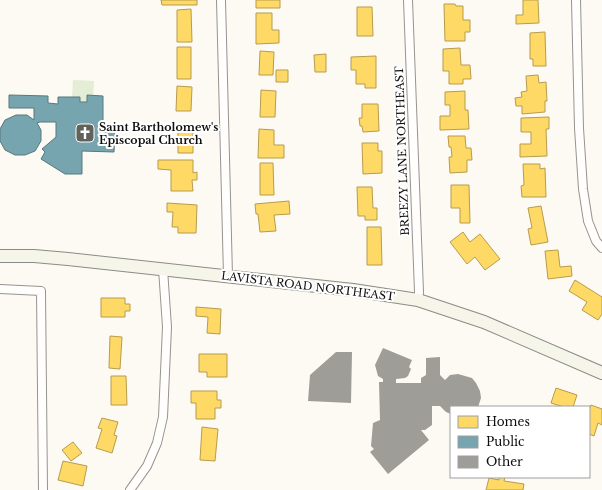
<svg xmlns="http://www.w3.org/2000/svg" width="602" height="490" font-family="'Libre Baskerville',serif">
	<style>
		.cemetery { fill: #e4edd5 }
		.homes { fill: #ffd966; stroke: #b79c4c }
		.public { fill: #76a5af; stroke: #57787f }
		.building { fill: #9f9d98 }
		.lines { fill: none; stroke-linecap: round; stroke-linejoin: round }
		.street-casing { stroke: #959491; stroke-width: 10 }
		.secondary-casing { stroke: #8c8b87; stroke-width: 14 }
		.street { stroke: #fffefd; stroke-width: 8 }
		.secondary { stroke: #f5f5ea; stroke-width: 12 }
		.labels { text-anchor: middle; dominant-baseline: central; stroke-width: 4; stroke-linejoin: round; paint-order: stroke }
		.poi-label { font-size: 11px; font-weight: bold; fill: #0e0e0e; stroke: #fff; text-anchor: start }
		.street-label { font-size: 11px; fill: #0e0e0e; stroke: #fff }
	</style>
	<rect width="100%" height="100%" fill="#fcfaf2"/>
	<path class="cemetery" d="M73,80L94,81L93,96L87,95V102H80V97H72Z"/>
	<path class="homes" d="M161,0H197V5H162Z
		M256,0H280V8H256Z
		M523,0H538L539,23L516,24V15H523Z
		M444,4H455L456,6H463V20H470V32H465V41H445Z
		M357,7H372L373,36H357Z
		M191,9L192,42H177V10Z
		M256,13H272V30H279V43L256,44Z
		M545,32L546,66H533V59H530V33Z
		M177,47H191V79H177Z
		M460,48L461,65H470L471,79H463V84H449V71H443V49Z
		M260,51L274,52L273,75H259Z
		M326,54V72H315L314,55Z
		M376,56V88H365V84H356V70H351V57Z
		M276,70H288V82H276Z
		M538,75L539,83L546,82L547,101H545V112L522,114V106H516L515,98L522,97L521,92L527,91L526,76Z
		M177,86L192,87L191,111H176Z
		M261,90L276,91L275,117H260Z
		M465,91V110H468L469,129L440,130V116H450V105H445V92Z
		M362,104H378L379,131L363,132L362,126H360L359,118H362Z
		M549,117V129H546L547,156L520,157V144H531V132H521V118Z
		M193,125V153H178V126Z
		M259,129L274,130V145H284V158H258Z
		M448,136H465L466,148H471L472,160H467V172L450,173L449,157H452L451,147H449Z
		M362,143H378V151H382V173L363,174Z
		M158,160H193V173L197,172V180H192L193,191H171V170L158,169Z
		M260,163H273L274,195H260Z
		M523,164H540V169L545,168L546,197H522L521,186L524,185Z
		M451,185H469L470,223H460V208H451Z
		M357,187H372L373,208H377V220H365V216H358Z
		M289,201L290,214L274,215L276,231L260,232L258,214H256L255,204Z
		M167,203L197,205L196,233H178V227H172L173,212H167Z
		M541,206L548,242L531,245L528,229L532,228L528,208Z
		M367,227H381L382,265H367Z
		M463,232L470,242L480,234L500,259L485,270L475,257L467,264L450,242Z
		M558,250L560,267L571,266L572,276L548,279L545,251Z
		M575,280L602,297V314L598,320L582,310L587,302L569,291Z
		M101,298H125V304H130V311H125V317H101Z
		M196,307L221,309L220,334L207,333L208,317L196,316Z
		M110,336L122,337L120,369L109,368Z
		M199,354H227V377H207V372H199Z
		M111,376H126L127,405H111Z
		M556,388L577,395L573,407H564L551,403Z
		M191,391H217V400H221V408H215V419H196V403H191Z
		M591,405L602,409V425L598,423L594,436L589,434V409Z
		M102,418L118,422L114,435L117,436L112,453L96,448L102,429L98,428Z
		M202,427L218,429L215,461L200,460Z
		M73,442L82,453L71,461L62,450Z
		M63,461L87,466L83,486L58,480Z
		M499,477H505L504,481L524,484L523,490H486L489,478L499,480Z"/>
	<path class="public" d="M9,95L48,96V103L58,104V97H80V102H87V95L103,96V130H115L114,152L82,151V174H65L41,159L45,152L42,149L56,137V122H40L37,123L41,130V141L35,151L25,155H15L5,150L0,141V129L5,120L16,115H27L34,120V108H9Z"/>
	<path class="building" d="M383,348L412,360L409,367L411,369L408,376L405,378L396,379V383H421V378L426,375V358L440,357V375L445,380L450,375L458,374L472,378L476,383L480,391L481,398L478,407H451V414L446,412L440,406H432V425L425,430H421L429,440L388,474L370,452L374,449L371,446L373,423L380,420L379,382H383V379L378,376L375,365Z
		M336,352H352L351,403L308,401L310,375Z"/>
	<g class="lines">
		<g class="street-casing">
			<path id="street" d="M221,0L228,276
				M408,0L419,292L418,300
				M576,0L579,128L583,189L588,221L596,241L602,248
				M0,289L41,291L43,490
				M130,490L147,466L157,443L163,417L167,327L163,269"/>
		</g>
		<g class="secondary-casing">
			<path id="secondary" d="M0,256H34L68,259L353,290L418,300L484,322L602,373"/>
		</g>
		<use href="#street" class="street"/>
		<use href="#secondary" class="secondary"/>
	</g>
	<defs>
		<g id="church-square" transform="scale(1)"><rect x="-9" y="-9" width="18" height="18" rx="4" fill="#61615e" stroke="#fff"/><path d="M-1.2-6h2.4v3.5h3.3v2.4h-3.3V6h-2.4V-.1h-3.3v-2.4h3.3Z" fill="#fff"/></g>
	</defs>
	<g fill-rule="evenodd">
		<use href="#church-square" x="85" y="133"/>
	</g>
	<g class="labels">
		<g class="poi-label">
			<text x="99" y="127">Saint Bartholomew's<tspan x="99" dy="13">Episcopal Church</tspan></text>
		</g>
		<g class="street-label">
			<text transform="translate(402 151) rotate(-92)">BREEZY LANE NORTHEAST</text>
			<text transform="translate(308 286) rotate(7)">LAVISTA ROAD NORTHEAST</text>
		</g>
	</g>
	<rect x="450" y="406" width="140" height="72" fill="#ffffff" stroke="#9f9f9f"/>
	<rect x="458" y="416" width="20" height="12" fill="#ffd966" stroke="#9f9f9f"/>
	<text x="486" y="426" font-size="12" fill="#0e0e0e">Homes</text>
	<rect x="458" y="436" width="20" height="12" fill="#76a5af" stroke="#9f9f9f"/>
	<text x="486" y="446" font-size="12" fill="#0e0e0e">Public</text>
	<rect x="458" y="456" width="20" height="12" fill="#9f9d98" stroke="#9f9f9f"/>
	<text x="486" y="466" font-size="12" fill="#0e0e0e">Other</text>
</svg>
